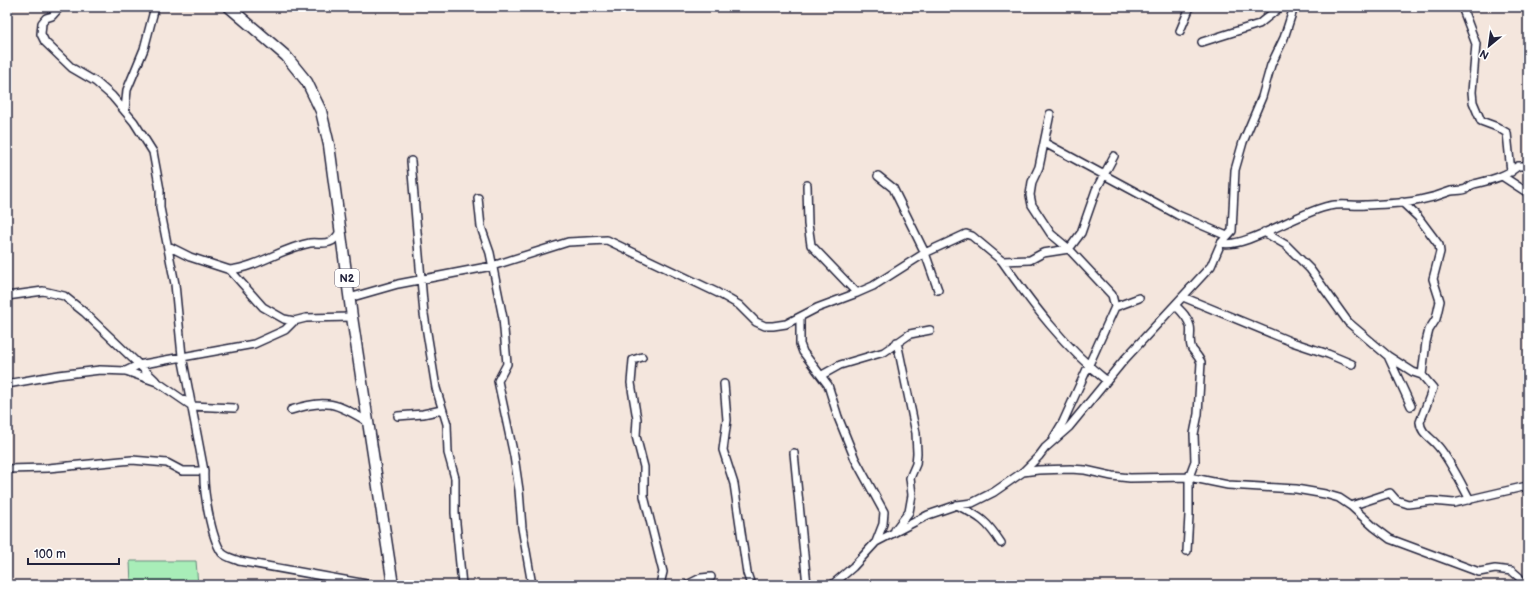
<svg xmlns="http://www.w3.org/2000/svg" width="1535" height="592" font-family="'Balsamiq Sans',sans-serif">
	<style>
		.pitch { fill: #a8edb8; stroke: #65887a }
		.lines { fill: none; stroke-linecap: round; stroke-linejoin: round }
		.minor-casing { stroke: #22223b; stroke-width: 10 }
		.highway-casing { stroke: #22223b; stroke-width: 13 }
		.minor { stroke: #fff; stroke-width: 7 }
		.highway { stroke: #fff; stroke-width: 10 }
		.labels { text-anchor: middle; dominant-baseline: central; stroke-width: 3; stroke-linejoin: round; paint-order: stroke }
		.shield { fill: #fff; stroke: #646476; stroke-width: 1 }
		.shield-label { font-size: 11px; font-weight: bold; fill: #22223b }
	</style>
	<rect width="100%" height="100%" fill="#f4e6dd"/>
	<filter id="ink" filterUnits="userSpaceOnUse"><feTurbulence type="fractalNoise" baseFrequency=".025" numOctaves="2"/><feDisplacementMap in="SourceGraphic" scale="8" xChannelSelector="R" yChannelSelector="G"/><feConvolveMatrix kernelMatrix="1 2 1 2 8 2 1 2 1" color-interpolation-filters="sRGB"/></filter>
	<g filter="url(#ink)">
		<path class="pitch" d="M130,561H196L198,585H131Z"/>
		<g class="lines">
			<g class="minor-casing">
				<path id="minor" d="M60,7L52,16L46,18L42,23L41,34L45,42L72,68L96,82L112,96L134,122L153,152L160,190V208L175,284L182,356L204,471C203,490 211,538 222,553C226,557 234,559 239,561L372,585
					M1462,7L1476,44L1472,92L1473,102L1481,121L1497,127L1507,133L1511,172
					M1180,31L1190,7
					M1202,42L1259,24L1280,7
					M125,110L127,90L144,49L155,7
					M1050,114L1039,167L1032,182L1030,195L1032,205L1051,234L1069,249L1112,295L1115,307
					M1045,143L1178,215L1227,236
					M411,161L424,314L436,388L447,424L448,453L455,478V513L462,585
					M878,176L893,188L925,253L938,290
					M1502,176L1528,193
					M807,185L808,224L811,245L857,293
					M478,198L481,227L490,253L503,318L507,364L498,381L514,456L519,490L522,528L532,585
					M1402,202L1418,217L1439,245L1440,252L1433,279L1440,301L1436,319L1429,330L1426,342L1422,375
					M1264,232L1286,245L1310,269L1348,322L1388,356L1413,372L1422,375L1433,388L1420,422C1421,433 1429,436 1436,444C1448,456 1462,485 1470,500
					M1221,243C1243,250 1301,211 1329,206C1340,203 1353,206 1365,205C1383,204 1402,204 1420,200C1431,198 1441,195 1451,191C1456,190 1462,191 1466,189C1469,187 1470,185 1474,184C1490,180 1505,177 1518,166H1526L1528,164
					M168,246L190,257L230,270L263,307L284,319L294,321
					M1002,261C1033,305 1065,348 1107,381
					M230,270C258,267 282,248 310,243C318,242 325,245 332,241C335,239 338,235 340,232
					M7,296L43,291L64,296L84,312L155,380
					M1183,297L1292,342L1328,354L1352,364
					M349,298L398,284L492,266L568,242L607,240L718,293L739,305L756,322L765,326H773L786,324L817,308L857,293L873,286L925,253L966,234L972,236L1002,261L1030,260L1043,253L1069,249L1081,233L1096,190L1114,156
					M1175,305C1181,311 1188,317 1190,326C1192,333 1188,341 1192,349C1195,353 1198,356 1201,362L1198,414L1194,434L1195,461L1189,477V515L1187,551
					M800,318V344L803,352L828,385L838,417L855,459L884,512L883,524L876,542
					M1388,356L1411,406
					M642,357L633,360L631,383L637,419L636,436L644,467V496L663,572L661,580L662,585
					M126,371L138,365L254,344L285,330L294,321L306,318L352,317
					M822,375L840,365L884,352L910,334L930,330
					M7,384L58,375L100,370L126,371L157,382L192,406L234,408
					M724,384L727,420L723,450L734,484L747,573L751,585
					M291,410C326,398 337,403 368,422
					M398,416L423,414L442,410
					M1054,437L1063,422L1115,307L1139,298
					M794,453L807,585
					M7,469L48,468L132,460L167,463L182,471H204
					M1023,472L1038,470L1070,469L1085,470L1112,476L1130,478L1189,477L1228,485L1296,489L1325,494L1339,498L1351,506L1374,527L1390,539L1479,572L1495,569L1512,571L1519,577L1523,585
					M957,505C980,517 987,521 1001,543
					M1351,506L1390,493L1396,500L1408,504L1432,501L1454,503L1527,486
					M895,530L909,512L912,495L910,478L916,464L917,453L916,433L897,342
					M7,584L8,585
					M687,585L701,578L711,577
					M832,585L853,567L876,542L928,515L957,505L972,503L994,492L1023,472L1039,456L1045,448L1069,427L1124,360L1211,266L1221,243L1232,231L1235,170L1243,142L1262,97L1271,65L1284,38L1294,7"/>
			</g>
			<g class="highway-casing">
				<path id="highway" d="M229,7L286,56L307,82L321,111L329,145L352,317L393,585"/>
			</g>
			<use href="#minor" class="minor"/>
			<use href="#highway" class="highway"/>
		</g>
	</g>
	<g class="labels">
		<rect class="shield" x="335" y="269" width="24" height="18" rx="3"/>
		<g class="shield-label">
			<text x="347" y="278">N2</text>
		</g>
	</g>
	<rect width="1535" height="592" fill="none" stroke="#fff" stroke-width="24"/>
	<rect x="12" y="12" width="1511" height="568" fill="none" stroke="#22223b" stroke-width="1.5" filter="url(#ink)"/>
	<g transform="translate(1489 46) rotate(209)" stroke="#ffffff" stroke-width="3" paint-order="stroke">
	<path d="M0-3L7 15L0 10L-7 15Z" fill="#22223b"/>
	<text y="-6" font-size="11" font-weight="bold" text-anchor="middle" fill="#22223b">N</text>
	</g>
	<path d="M28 558v6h91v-6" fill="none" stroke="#22223b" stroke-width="2"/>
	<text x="34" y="558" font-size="12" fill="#22223b" stroke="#ffffff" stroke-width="3" paint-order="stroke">100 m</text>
</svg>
